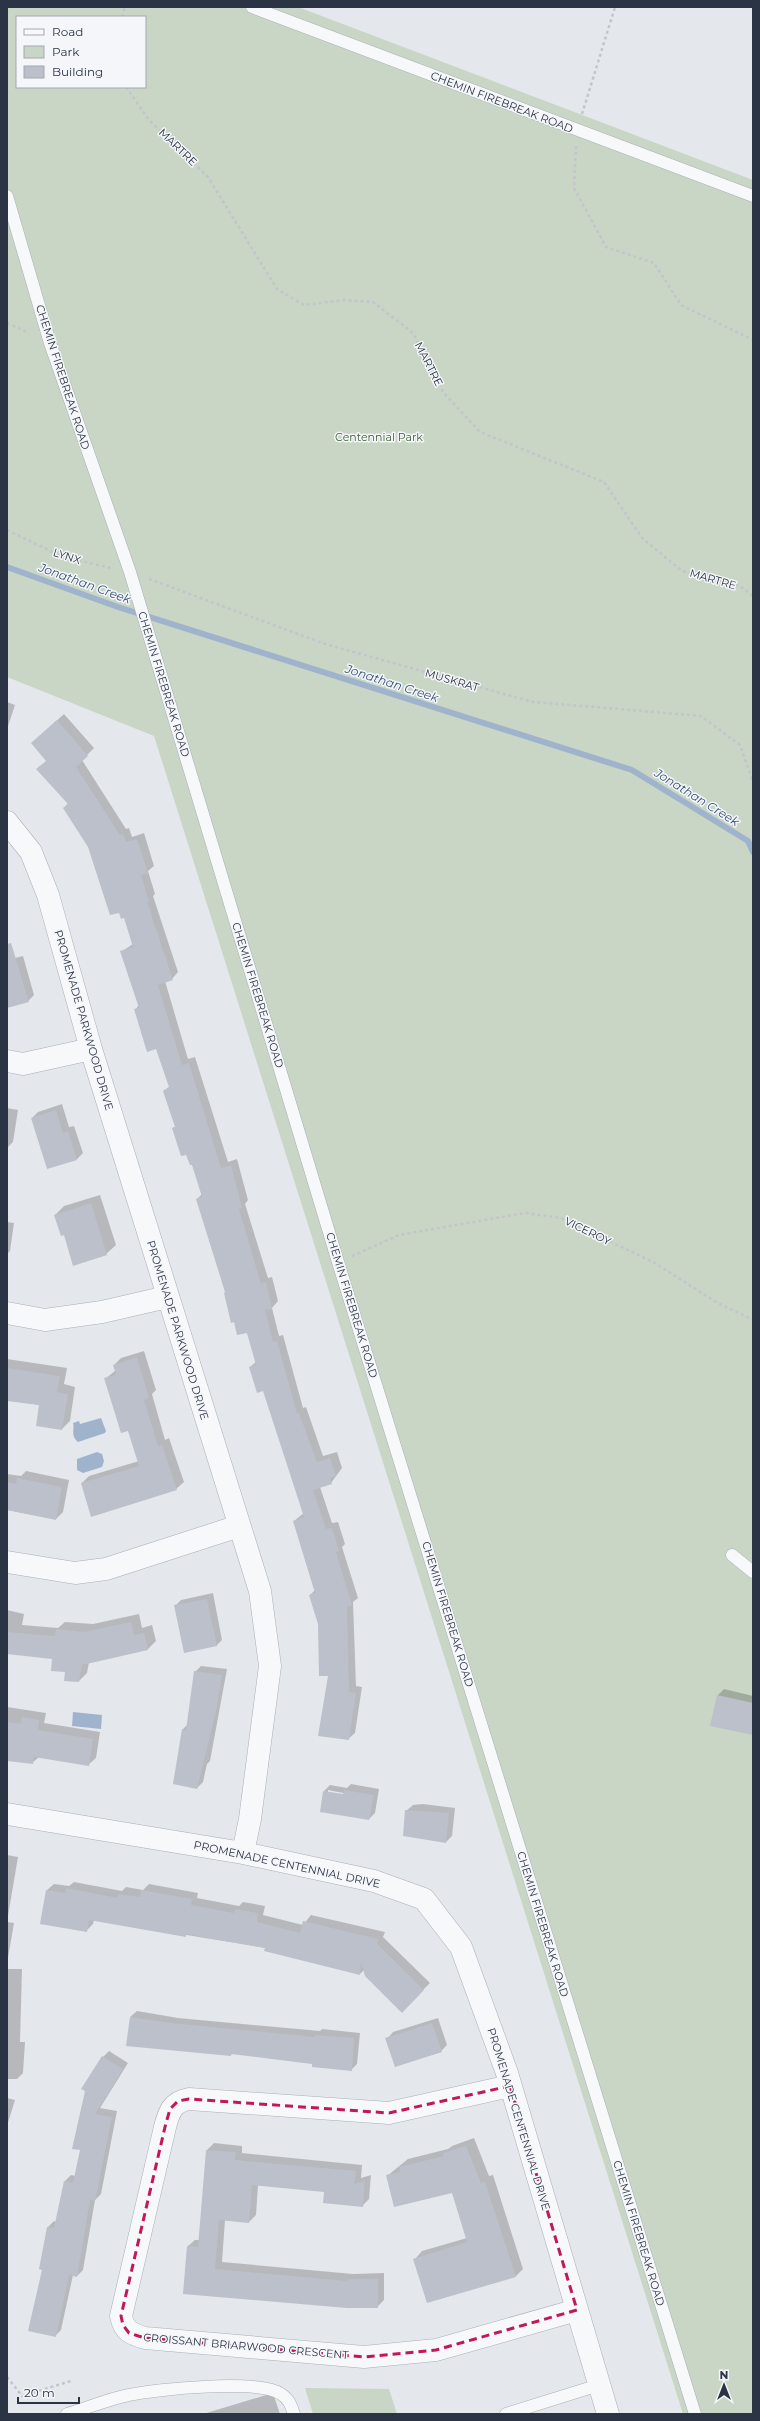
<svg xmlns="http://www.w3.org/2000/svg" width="760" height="2421" font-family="Montserrat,sans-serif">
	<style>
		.green { fill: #c9d6c5; fill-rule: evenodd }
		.water { fill: #9fb4cc }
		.shadow { fill: #0003; fill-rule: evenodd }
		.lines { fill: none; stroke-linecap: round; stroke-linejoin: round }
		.stream { stroke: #9fb4cc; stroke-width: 6 }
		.building { fill: #bbc0ca }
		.service-casing { stroke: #a9aeb7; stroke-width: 13 }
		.minor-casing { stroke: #a9aeb7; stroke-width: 23 }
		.path { stroke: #c2c5cb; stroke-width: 2.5; stroke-dasharray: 3 3; stroke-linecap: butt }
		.service { stroke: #f7f8fa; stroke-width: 12 }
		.minor { stroke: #f7f8fa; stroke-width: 22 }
		.marked { fill: none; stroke: #c2185b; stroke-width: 3; stroke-dasharray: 8 5; stroke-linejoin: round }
		.labels { text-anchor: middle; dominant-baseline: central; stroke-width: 3; stroke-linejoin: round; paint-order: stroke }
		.street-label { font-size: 11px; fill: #2b3445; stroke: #f4f6f9 }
		.park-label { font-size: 11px; fill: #3f6138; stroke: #f4f6f9 }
		.water-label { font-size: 12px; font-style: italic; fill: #34527a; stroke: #f4f6f9 }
	</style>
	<rect width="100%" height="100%" fill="#e4e7ec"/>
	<path class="green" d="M7,7H298L753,180V2414H683L154,736L7,677ZM17,17H145V87H17Z
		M305,2388L389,2389L397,2414H313Z"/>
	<path class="water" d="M101,1418L106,1431L105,1433L78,1442C70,1435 75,1429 73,1423L79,1421L80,1424Z
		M97,1452L102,1454L104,1461L102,1467L83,1473L77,1470V1459Z
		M73,1712L102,1715L101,1729L72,1726Z"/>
	<path class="shadow" d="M7,702L15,705L7,729Z
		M64,714L94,748L82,760L126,829L129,828L132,837L144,833L154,866L148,871L155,894L153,896L178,972L172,979L165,981L188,1059L195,1057L228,1162L237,1159L248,1200L245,1204L268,1278L272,1277L278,1301L272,1308L279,1336L283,1335L303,1408L306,1407L323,1456L337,1452L342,1468L331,1483L320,1487L332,1523L338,1522L345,1544L342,1547L358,1598L353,1602L356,1686L362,1687L355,1733L348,1739L329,1675L319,1623L310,1595L315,1590L294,1521L304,1513L264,1389L250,1367L256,1362L247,1331L226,1292L197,1199L202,1194L193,1163L173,1128L176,1126L164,1092L170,1086L157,1048L135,1010L139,1005L121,952L133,944L125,917L89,847L64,808L68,803L39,737Z
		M23,956L34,995L28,1001L7,1007V960Z
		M62,1104L69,1127L74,1126L83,1153L77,1159L48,1168L32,1118L38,1112Z
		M7,1108L18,1110L13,1142L7,1148Z
		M100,1195L116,1245L106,1254L65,1234L55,1215L64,1206Z
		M7,1222L14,1223L10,1251L7,1254Z
		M144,1351L156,1390L152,1394L165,1440L169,1438L184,1482L176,1489L82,1483L89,1476L139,1461L129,1430L105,1379L116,1370L114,1365L121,1358Z
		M7,1359L67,1368L64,1384L75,1387L70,1421L62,1429L40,1405L7,1400Z
		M26,1471L69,1480L63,1512L56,1519L7,1510V1474L21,1476Z
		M213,1593L222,1640L216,1646L175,1606L181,1600Z
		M7,1610L24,1614L22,1625L58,1628L65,1622L93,1624L139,1614L142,1628L152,1625L156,1641L148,1649L89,1662L87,1673L79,1681L53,1658L7,1653Z
		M201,1666L227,1669L210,1761L207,1764L203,1782L197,1788L183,1729L188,1724L195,1672Z
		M724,1689L753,1696V1734L718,1695Z
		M7,1707L46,1713L44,1723L100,1732L96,1758L88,1765L39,1757L32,1763L7,1760Z
		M351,1784L379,1789L375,1813L369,1819L324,1791L330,1785L347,1788ZM328,1790L348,1794V1796L328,1792Z
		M423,1804L455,1808L452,1836L446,1842L406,1811L413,1805Z
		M7,1855L18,1857L7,1922L14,1923L7,1964Z
		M74,1882L122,1891L126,1887L143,1890L149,1884L198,1893L197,1898L239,1906L243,1902L265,1906L263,1915L303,1925L311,1915L385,1932L383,1937L430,1983L402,2011L364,1970L360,1974L266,1948L94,1920L93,1924L86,1931L47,1890L54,1884L69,1886Z
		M7,1969H22L20,2042H25L23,2073L17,2079H7Z
		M137,2011L178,2018L320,2031L322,2029L360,2033L357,2064L351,2070L313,2063L233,2053L231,2055L130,2017Z
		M438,2018L447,2045L441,2051L387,2039L393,2032Z
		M109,2051L128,2063L100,2108L117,2111L101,2194L95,2200L83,2270L77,2276L73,2275L61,2330L55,2336L43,2269L48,2227L54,2221L56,2222L65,2181L71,2175L76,2176L103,2057Z
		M7,2098L15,2100L7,2126Z
		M474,2138L489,2176L493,2175L523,2269L516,2276L415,2259L422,2251L467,2238L452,2191L387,2176L408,2159L448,2149L452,2146Z
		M214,2143L242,2146V2153L362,2165L361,2178L371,2175L369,2199L362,2206L325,2191L258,2185L256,2215L249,2222L225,2220L222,2262L353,2274L384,2273V2300L377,2307L184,2293L188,2246L195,2240H200L207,2150Z
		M273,2393L280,2414H203Z"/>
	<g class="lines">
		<path class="stream" d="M7,567L118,607L632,770L748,841L753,852"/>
	</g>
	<path class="building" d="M57,720L88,756L76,767L120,835L123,834L126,842L137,839L148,873L141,875L149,901L147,902L173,980L158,985L182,1065L189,1063L221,1168L231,1165L242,1208L239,1209L261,1284L266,1282L272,1309L265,1310L273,1342L277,1341L297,1413H299L317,1462L330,1458L336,1476L330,1478L332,1484L313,1490L326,1529L332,1528L339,1551L336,1552L352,1605L347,1607L349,1692L356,1693L349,1740L318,1736L328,1676H319L318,1624L309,1595L315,1593L293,1521L304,1517L263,1391L257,1393L249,1367L256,1365L247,1333L237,1335L234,1322L231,1323L224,1293L225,1292L196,1199L202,1197L192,1165H190L186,1155L181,1156L172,1128L175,1127L163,1091L169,1087L156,1049L147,1052L134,1009L139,1008L120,951L133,947L124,918L121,919L119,913L110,915L88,847L63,808L68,804L36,769L46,761L31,743Z
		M11,943L29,1002L7,1008V944Z
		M56,1110L63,1133L68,1131L77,1160L47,1169L31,1118Z
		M91,1203L107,1255L73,1266L64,1235L61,1236L54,1215Z
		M137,1357L149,1398L144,1400L158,1446L162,1445L177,1490L91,1517L81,1483L139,1466L128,1431L121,1433L104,1378L116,1375L113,1365Z
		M7,1368L60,1376L57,1392L68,1394L62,1430L36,1426L39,1405L7,1401Z
		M17,1478L62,1487L56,1520L7,1510V1482L16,1484Z
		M207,1599L217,1646L184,1653L174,1605Z
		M131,1622L134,1635L144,1633L148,1650L82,1665L79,1682L64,1681L65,1672L51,1671L52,1659L7,1654V1632L55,1636L56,1629L84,1632Z
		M194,1671L222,1675L217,1707L197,1789L173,1784L182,1729L186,1730Z
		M717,1695L753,1703V1735L710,1726Z
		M22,1717L39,1720L38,1730L93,1739L89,1766L34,1757L33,1764L7,1761V1722L21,1724Z
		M344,1790L374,1795L369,1820L320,1812L323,1791L343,1794Z
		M405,1810L449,1813L446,1843L403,1836Z
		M66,1888L118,1898V1894L140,1897L141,1890L192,1899L191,1905L234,1913L235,1909L258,1913L257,1922L300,1933L303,1921L378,1939L377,1944L424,1990L402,2013L365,1976L361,1963L360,1975L264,1951L265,1948L186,1934V1937L89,1920L87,1932L40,1924L46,1890L65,1893Z
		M130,2017L171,2023L315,2037V2035L354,2038L352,2071L312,2067V2064L231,2054V2056L126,2046Z
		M432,2023L442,2052L395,2067L385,2038Z
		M102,2056L123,2069L95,2114L112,2117L95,2201L90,2200L77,2277L69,2275L56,2337L28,2331L42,2270L39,2269L47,2227L54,2228L64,2181L73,2183L80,2150L72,2149L85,2091L81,2089Z
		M466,2146L481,2183L485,2182L516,2277L427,2303L413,2259L467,2242L452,2193L394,2207L386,2175L400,2172L399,2167L444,2156L443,2153Z
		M206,2150L236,2152L235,2160L356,2171L354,2184L365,2181L363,2207L323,2203L324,2192L252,2185L249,2223L219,2220L215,2269L347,2281V2279H378V2308H347L183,2294L187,2246L198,2247Z"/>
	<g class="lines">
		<g class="service-casing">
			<path id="service" d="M252,7L753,196
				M7,196L50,343L130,572L338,1262L695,2414
				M732,1555L753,1572
				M67,2414C88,2408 108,2399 129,2395C156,2389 260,2379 281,2394C289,2399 291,2405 294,2414
				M506,2414L599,2385"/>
		</g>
		<g class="minor-casing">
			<path id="minor" d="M7,822L31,852L48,895L91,1049L260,1591L270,1666L250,1819L243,1853
				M7,1061L23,1064L91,1049
				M7,1313L45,1320L102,1312L167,1297
				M7,1562L75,1573L106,1569L239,1526
				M7,1814L243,1853L374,1881L424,1899L461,1947L507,2073L608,2414
				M510,2086L389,2113L189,2099C172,2102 169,2112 165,2127L121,2316C124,2331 131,2334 145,2338L364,2357L436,2350L577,2310"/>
		</g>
		<path class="path" d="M122,17L125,7
			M126,87L149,120L208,177L277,289L304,305L344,300L373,302L413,333L443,392L480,432L604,482L643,539L682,571L740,586L753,596
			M582,114L615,7
			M576,146L574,188L606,247L654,263L681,305L753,340
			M7,323L29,333
			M7,530L63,557L111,568
			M149,579L325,644L533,702L701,716L740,745L753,782
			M352,1256L399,1235L525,1213L561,1218L655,1263L716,1302L753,1320
			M7,2377L22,2396L71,2381"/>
		<use href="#service" class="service"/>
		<use href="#minor" class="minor"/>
	</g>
	<path class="marked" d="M510,2086L577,2310L436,2350L364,2357L145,2338L129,2333L123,2325L121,2316L165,2127L170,2109L178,2101L189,2099L389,2113Z"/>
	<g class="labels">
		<g class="street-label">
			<text transform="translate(502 102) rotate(21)">CHEMIN FIREBREAK ROAD</text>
			<text transform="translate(178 147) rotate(44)">MARTRE</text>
			<text transform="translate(429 364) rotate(63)">MARTRE</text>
			<text transform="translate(63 377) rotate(72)">CHEMIN FIREBREAK ROAD</text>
			<text transform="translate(67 556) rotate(18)">LYNX</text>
			<text transform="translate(713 579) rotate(16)">MARTRE</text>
			<text transform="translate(452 680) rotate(16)">MUSKRAT</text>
			<text transform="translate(164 684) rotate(73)">CHEMIN FIREBREAK ROAD</text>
			<text transform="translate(258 995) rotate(73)">CHEMIN FIREBREAK ROAD</text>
			<text transform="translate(84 1020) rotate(74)">PROMENADE PARKWOOD DRIVE</text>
			<text transform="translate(588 1231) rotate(26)">VICEROY</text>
			<text transform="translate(352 1305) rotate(73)">CHEMIN FIREBREAK ROAD</text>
			<text transform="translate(178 1330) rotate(73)">PROMENADE PARKWOOD DRIVE</text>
			<text transform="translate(448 1614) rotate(73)">CHEMIN FIREBREAK ROAD</text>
			<text transform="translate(287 1864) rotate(12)">PROMENADE CENTENNIAL DRIVE</text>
			<text transform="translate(543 1924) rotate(73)">CHEMIN FIREBREAK ROAD</text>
			<text transform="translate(519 2119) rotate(73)">PROMENADE CENTENNIAL DRIVE</text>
			<text transform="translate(639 2233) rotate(73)">CHEMIN FIREBREAK ROAD</text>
			<text transform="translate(246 2346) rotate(5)">CROISSANT BRIARWOOD CRESCENT</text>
		</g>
		<g class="park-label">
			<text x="379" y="437">Centennial Park</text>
		</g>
		<g class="water-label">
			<text transform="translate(85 583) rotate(20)">Jonathan Creek</text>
			<text transform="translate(392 683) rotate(18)">Jonathan Creek</text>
			<text transform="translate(697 797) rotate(32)">Jonathan Creek</text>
		</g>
	</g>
	<rect width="760" height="2421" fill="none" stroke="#2b3445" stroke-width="16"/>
	<rect x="16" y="16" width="130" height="72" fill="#f4f6f9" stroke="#a4a8b1"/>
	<rect x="24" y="29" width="20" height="6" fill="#f7f8fa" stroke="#a4a8b1"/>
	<text x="52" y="36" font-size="12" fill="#2b3445">Road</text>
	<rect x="24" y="46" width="20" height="12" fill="#c9d6c5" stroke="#a4a8b1"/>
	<text x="52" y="56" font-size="12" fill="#2b3445">Park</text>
	<rect x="24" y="66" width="20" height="12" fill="#bbc0ca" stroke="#a4a8b1"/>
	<text x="52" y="76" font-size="12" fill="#2b3445">Building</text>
	<g transform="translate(724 2385)" stroke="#f4f6f9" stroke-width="3" paint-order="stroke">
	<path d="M0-3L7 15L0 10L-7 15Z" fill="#2b3445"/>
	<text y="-6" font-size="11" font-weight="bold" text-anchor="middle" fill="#2b3445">N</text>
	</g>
	<path d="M18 2397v6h61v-6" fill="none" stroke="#2b3445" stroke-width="2"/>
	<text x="24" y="2397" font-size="12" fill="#2b3445" stroke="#f4f6f9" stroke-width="3" paint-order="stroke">20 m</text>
</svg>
